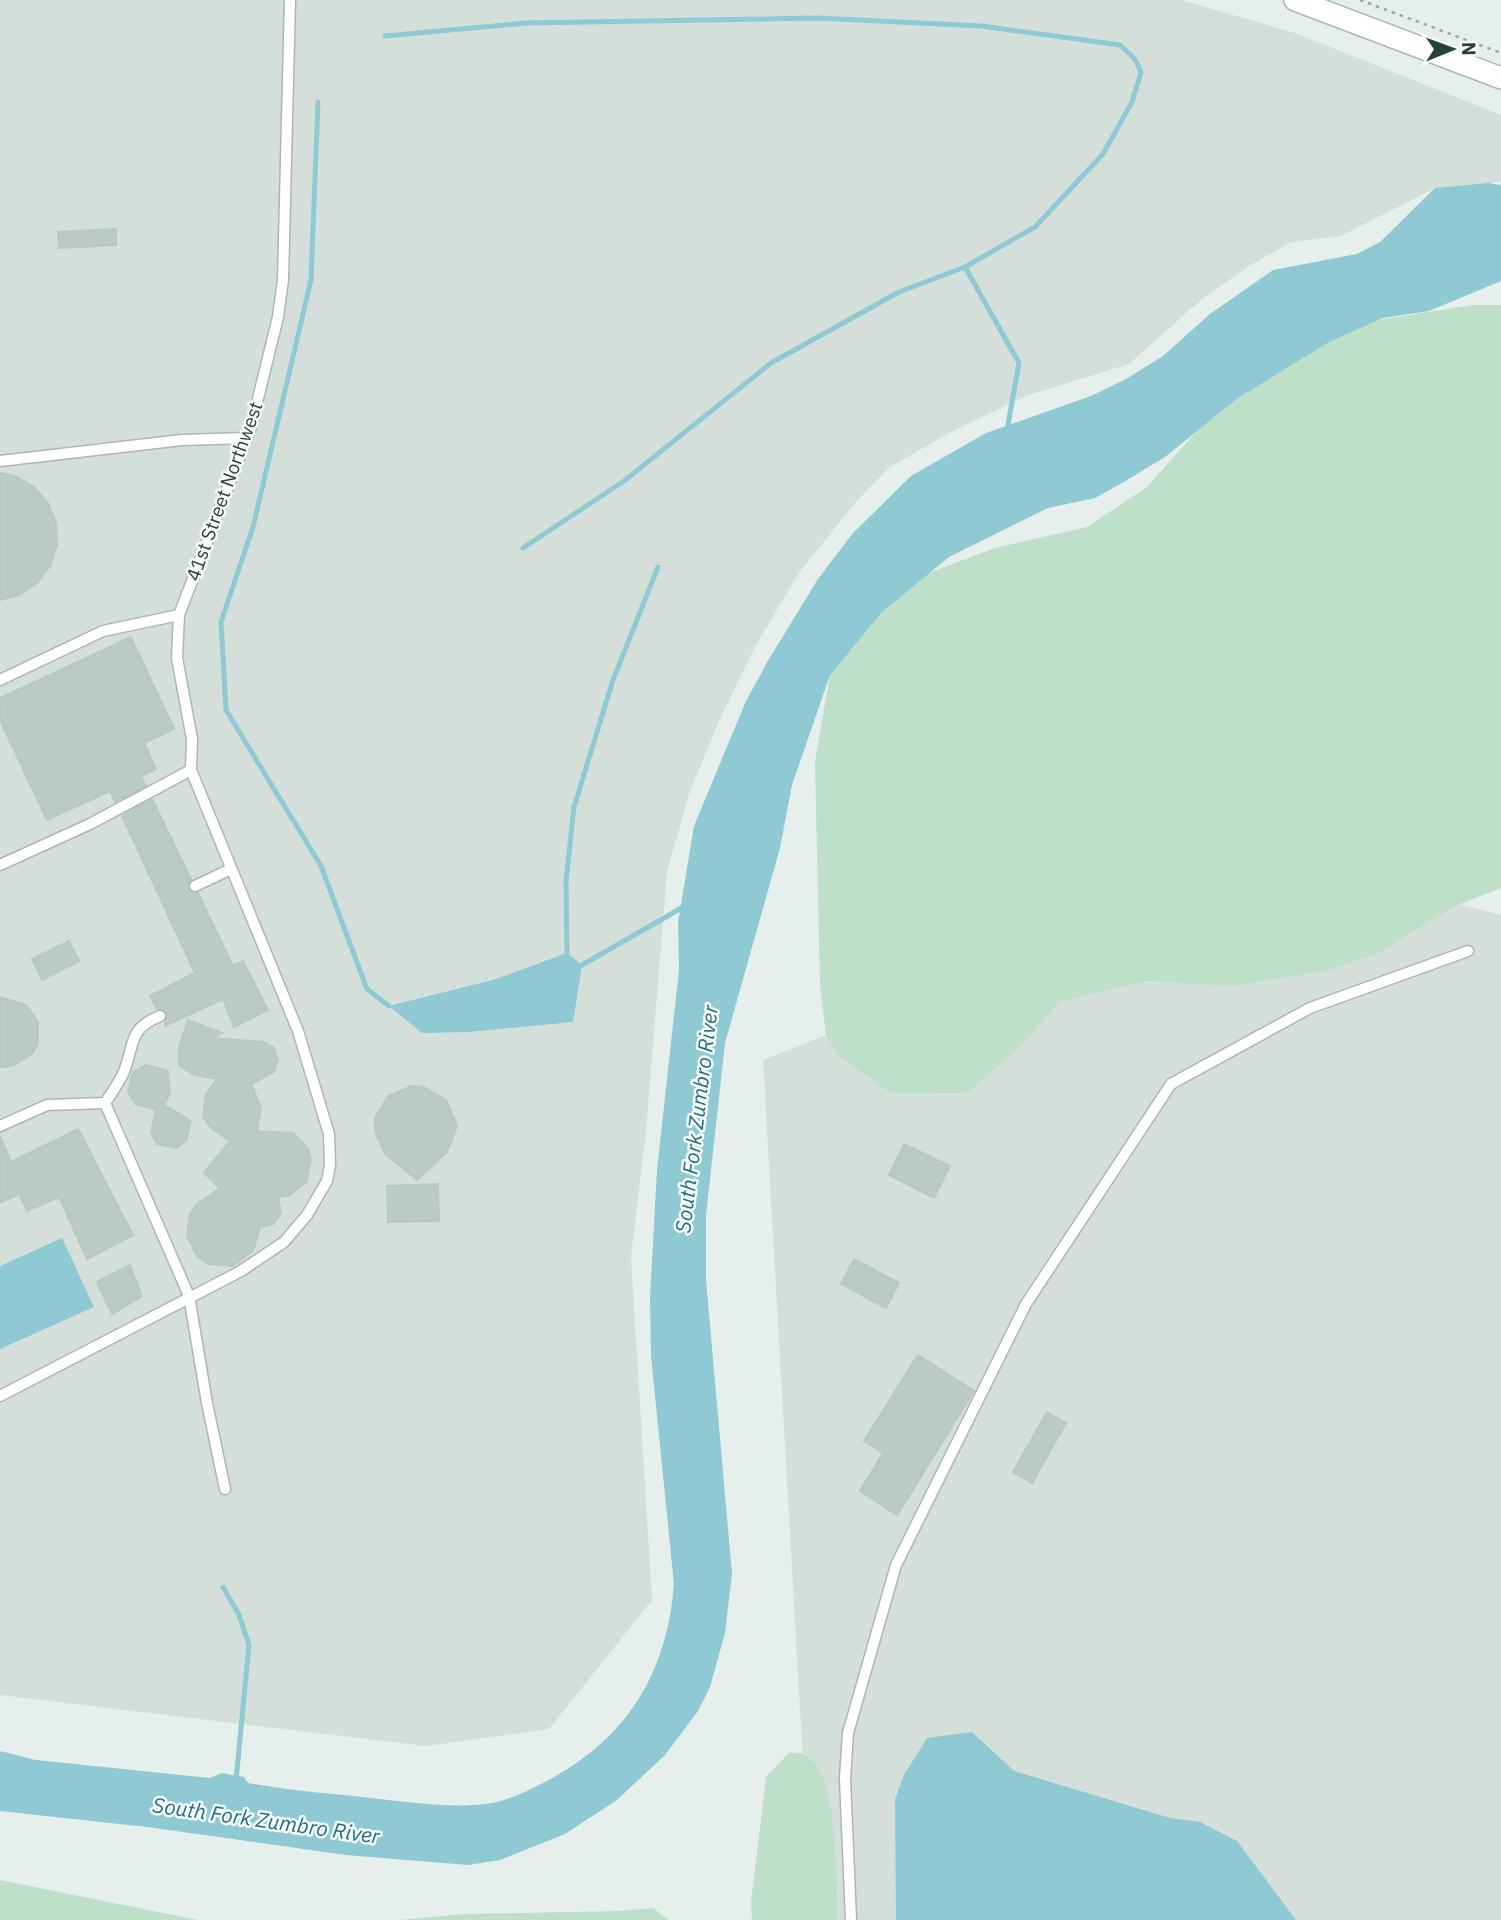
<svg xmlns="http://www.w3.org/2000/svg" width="1501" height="1920" font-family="'IBM Plex Sans',sans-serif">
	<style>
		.built { fill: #d4dfda }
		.green { fill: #bfe0c8 }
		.water { fill: #8ec9d4 }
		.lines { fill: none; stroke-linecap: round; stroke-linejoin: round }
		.stream { stroke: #8ec9d4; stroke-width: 5 }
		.building { fill: #bbcac4; stroke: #b8c9c2; stroke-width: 2 }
		.lane-casing { stroke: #a8b8b2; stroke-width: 13 }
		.secondary-casing { stroke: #a4bbb3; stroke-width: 24 }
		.path { stroke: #86b3a5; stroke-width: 2.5; stroke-dasharray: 3.5 5; stroke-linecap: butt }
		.lane { stroke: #fff; stroke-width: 10 }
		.secondary { stroke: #fff; stroke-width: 21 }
		.labels { text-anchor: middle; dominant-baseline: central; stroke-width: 5; stroke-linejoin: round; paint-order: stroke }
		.street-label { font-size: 19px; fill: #24423a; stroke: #f7fbf9 }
		.water-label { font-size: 21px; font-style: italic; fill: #1c6f80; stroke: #f7fbf9 }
	</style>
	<rect width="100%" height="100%" fill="#e6efeb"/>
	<path class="built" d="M0,0H1181L1295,33L1501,115V182L1435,188L1341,236L1291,242L1249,266L1202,299L1129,364L1026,396L947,434L887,469L855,503L798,574L755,647L718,723L689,794L667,872L646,1131L631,1257L652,1600L549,1729L426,1746L0,1695Z
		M1360,879L1501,915V1920H812L763,1060L895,1008Z"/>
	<path class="green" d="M1473,305H1501V888L1455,906L1378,953L1326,971L1231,986L1147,981L1059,1002L1023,1044L967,1093L892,1094L839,1056L826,1035L820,985L815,762L830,675L896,585L995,548L1087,527L1147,487L1196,432L1238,398L1264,372L1332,327Z
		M789,1753C795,1753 801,1752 805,1755C841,1774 835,1882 838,1920H752L751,1903L766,1777Z
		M0,1880L198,1920H0Z
		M653,1908L669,1920H399L464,1914L620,1911Z"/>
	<path class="water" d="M1488,183L1501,185V281L1429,311L1383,318L1329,342L1238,398L1165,457L1122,483L1095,498L1048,508L949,557L881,613L830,675L792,785L780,848L725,1043L706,1215V1280L732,1574L725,1633L710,1687L698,1711L665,1755L617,1800L565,1834L500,1860L468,1865L346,1855L147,1827L0,1811V1751L36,1760L210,1778L222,1773L244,1777L248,1783C292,1791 336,1794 380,1799C415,1803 450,1808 486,1804C507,1802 526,1791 545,1782C626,1740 667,1674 674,1584L651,1356L650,1298L657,1170L679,970L678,923L694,826L746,701L769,659L818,579L853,533L911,476L986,433L1091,396L1126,379L1163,356L1210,314L1273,270L1357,254L1380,242L1435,188Z
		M567,953L582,965L573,1022L469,1032L422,1033L389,1006L493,980Z
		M62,1238L94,1307L0,1349V1266Z
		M972,1732L1014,1771L1170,1818L1200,1822L1237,1841L1296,1920H896L895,1799L904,1775L927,1738Z"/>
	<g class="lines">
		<path class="stream" d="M385,36L526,23L817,18L981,26L1120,45L1134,58L1141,72L1132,102L1103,154L1035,227L965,267L899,292L771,363L624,481L523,548
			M318,102L311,280L253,527L221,622L226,710L321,866L367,989L389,1006
			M965,267L1019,363L1007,430
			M567,953L566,881L574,807L613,680L658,567
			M582,965L685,906
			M223,1587L239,1615L249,1645L236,1780"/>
	</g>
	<path class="building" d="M116,229V245L59,248L58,232Z
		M0,473L15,476L34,487L48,503L56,523L57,545L50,566L37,583L19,595L0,600Z
		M131,637L174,729L144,743L156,769L141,776L146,786L115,802L110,791L47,820L0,720V698Z
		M152,799L191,879L189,890L198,893L233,966L243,961L268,1010L234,1027L223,999L165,1026L166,1012L157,1009L150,996L195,973L122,816Z
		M69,941L79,961L42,980L32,959Z
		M0,997L26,1005L38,1022V1044L32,1054L12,1066L0,1067Z
		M188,1020L222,1033L212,1038L264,1042L274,1048L278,1060L274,1072L251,1084L261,1107L257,1131L293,1133L308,1148L311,1159L307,1181L290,1195L278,1197L281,1213L273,1224L260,1227L253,1251L233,1266L208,1264L197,1256L187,1236L190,1214L197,1204L220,1188L204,1173L230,1141L212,1129L203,1117L206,1094L217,1079L195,1075L179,1066V1048Z
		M146,1065L168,1071L170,1093L164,1105L191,1121L186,1141L176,1148L157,1144L151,1132L156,1110L135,1104L128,1091L133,1072Z
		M412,1086L424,1087L446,1100L457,1126L447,1152L417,1180L385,1154L375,1131V1118L388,1096Z
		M78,1129L133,1235L87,1259L59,1197L27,1211L19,1194L0,1203V1136L11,1162Z
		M904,1144L950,1166L934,1198L889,1175Z
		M438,1184L439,1221L388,1222L387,1186Z
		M854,1259L899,1283L886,1308L841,1284Z
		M130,1265L142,1296L112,1314L97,1282Z
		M918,1355L974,1391L897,1515L860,1491L883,1453L864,1441Z
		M1047,1412L1066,1423L1032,1483L1013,1472Z"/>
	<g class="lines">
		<g class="lane-casing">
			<path id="lane" d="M0,461L182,440L247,438
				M0,680L103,631L179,615
				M0,865L90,824L191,770
				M195,886L231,869
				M105,1103C111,1094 118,1084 123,1074C135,1046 127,1029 160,1016
				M0,1126L47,1105L105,1103L189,1296L207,1403L225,1489
				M0,1396L241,1271L284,1242L307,1215L327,1181L330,1165L329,1134L298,1031L191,770L192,739L177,658L179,615L251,427L278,317L283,280L290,0
				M851,1920L845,1778L848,1733L896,1565L1026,1304L1171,1084L1310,1008L1468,951"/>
		</g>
		<g class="secondary-casing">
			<path id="secondary" d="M1295,0L1501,78"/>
		</g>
		<path class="path" d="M1360,0L1501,53"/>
		<use href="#lane" class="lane"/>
		<use href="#secondary" class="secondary"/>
	</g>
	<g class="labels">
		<g class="street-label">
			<text transform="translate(224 491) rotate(-70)">41st Street Northwest</text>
		</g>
		<g class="water-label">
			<text transform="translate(696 1119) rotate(-83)">South Fork Zumbro River</text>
			<text transform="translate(266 1820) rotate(8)">South Fork Zumbro River</text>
		</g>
	</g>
	<g transform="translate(1452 49) rotate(89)" stroke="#f7fbf9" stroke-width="5" paint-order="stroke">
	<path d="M0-5L12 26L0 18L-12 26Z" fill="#24423a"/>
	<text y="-10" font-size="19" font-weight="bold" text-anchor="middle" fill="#24423a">N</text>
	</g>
</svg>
